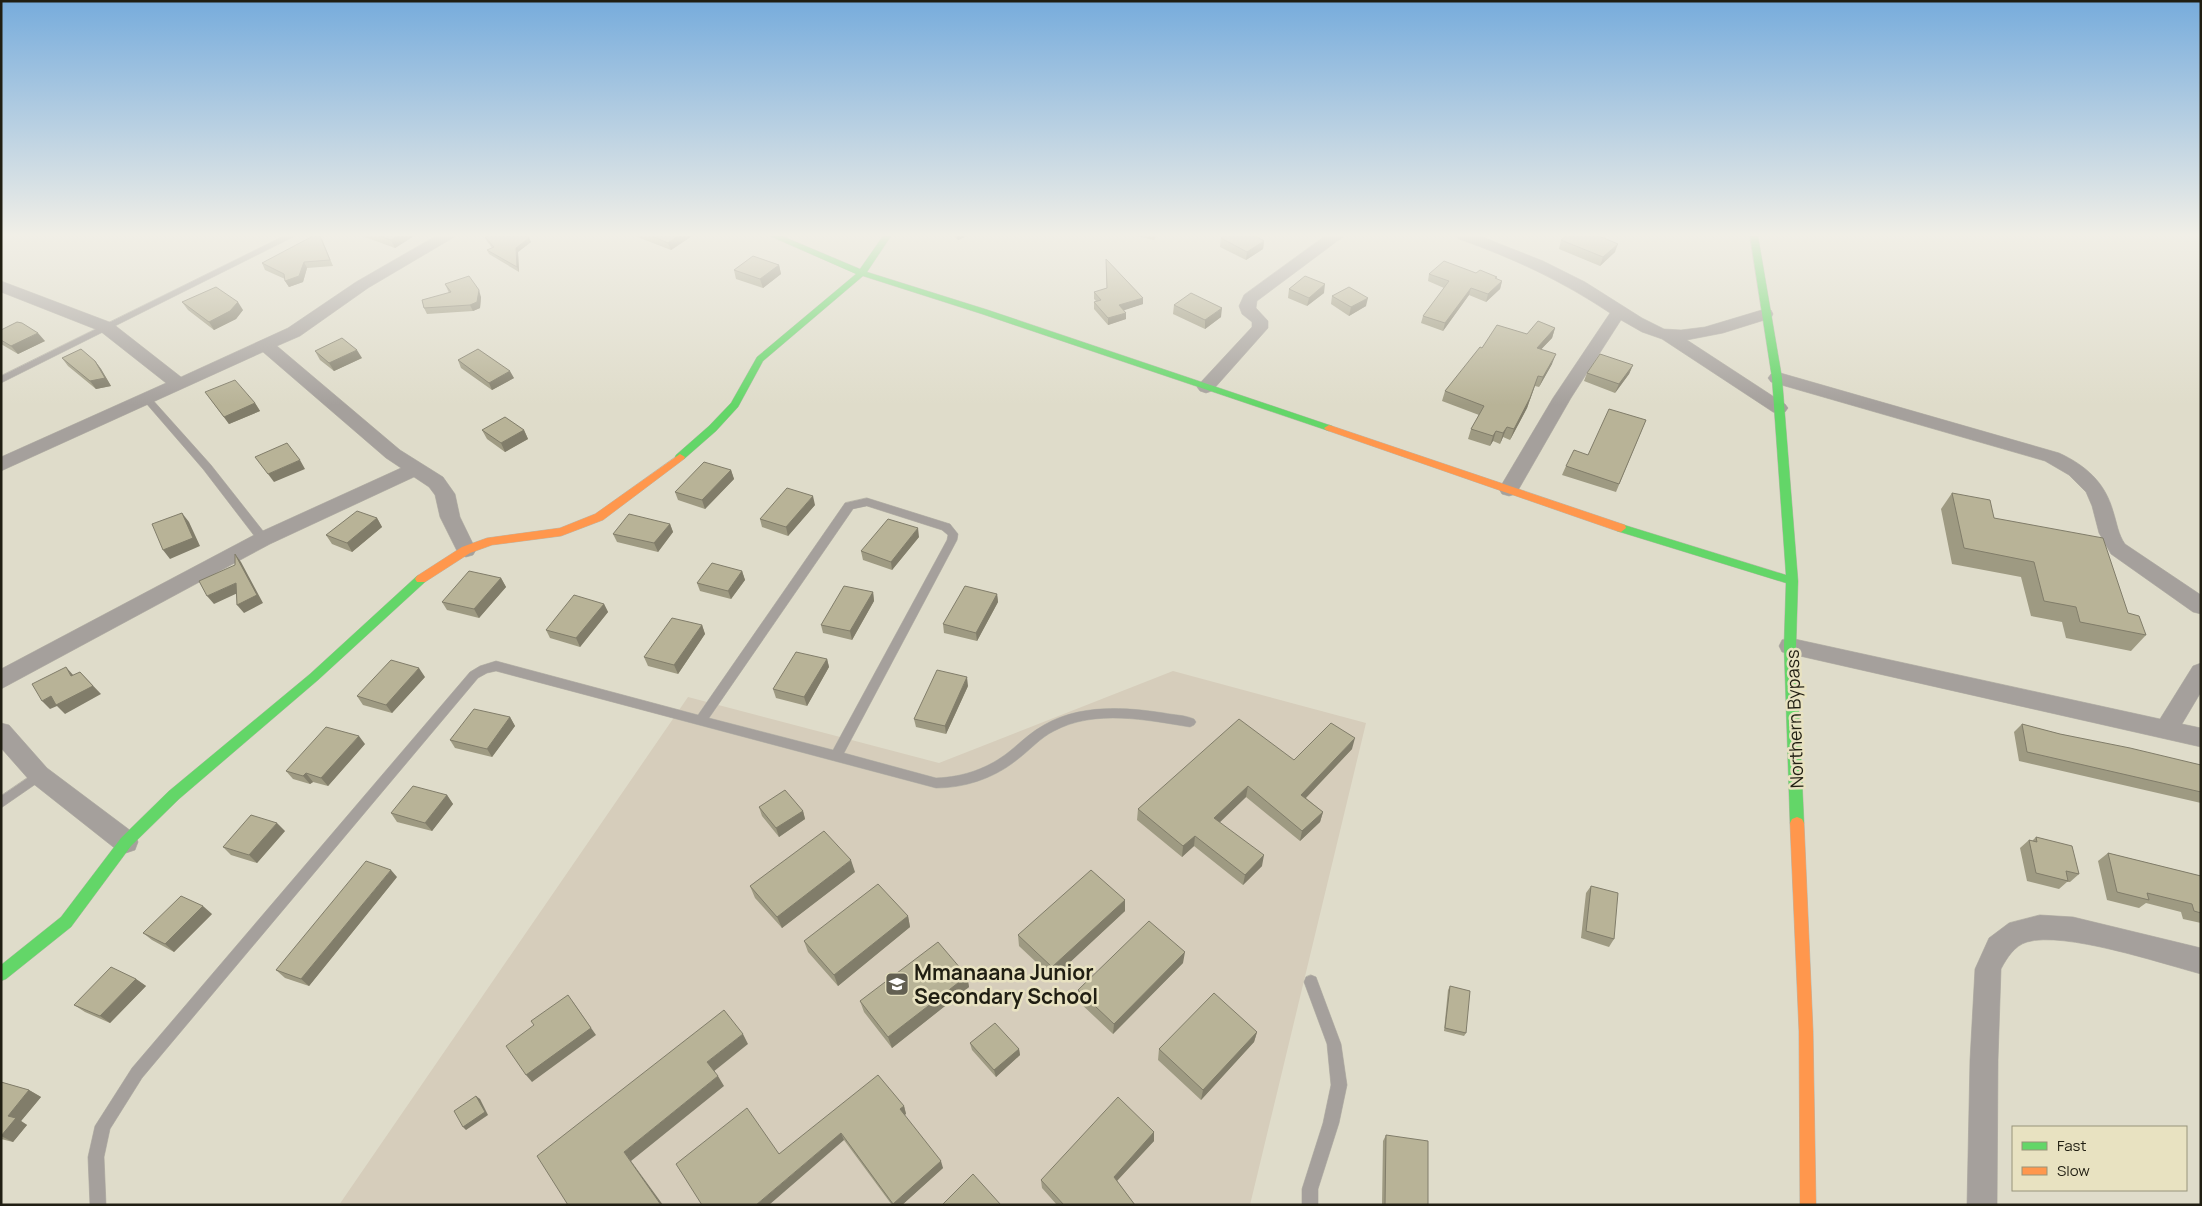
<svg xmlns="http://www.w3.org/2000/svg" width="2202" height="1206" font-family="Manrope,sans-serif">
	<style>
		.education { fill: #d6cdbb }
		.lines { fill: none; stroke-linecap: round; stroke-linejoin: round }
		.lane-casing { stroke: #bbb8ab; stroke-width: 1 }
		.street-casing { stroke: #bbb8ab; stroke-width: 1 }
		.fast-casing { stroke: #bbb8ab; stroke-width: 1 }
		.slow-casing { stroke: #bbb8ab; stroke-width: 1 }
		.lane { fill: #a5a09c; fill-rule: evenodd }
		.street { fill: #a5a09c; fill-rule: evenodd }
		.fast { fill: #63d668; fill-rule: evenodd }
		.slow { fill: #ff974d; fill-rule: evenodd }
		.wall { fill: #9e9a82 }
		.shaded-wall { fill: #817d6a }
		.building { fill: #b8b397; stroke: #817d6a }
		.labels { text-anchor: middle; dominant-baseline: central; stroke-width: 5; stroke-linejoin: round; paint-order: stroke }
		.street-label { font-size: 18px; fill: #201e12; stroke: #e8e2c1 }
		.near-poi-label { font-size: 21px; font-weight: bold; fill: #201e12; stroke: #e8e2c1; text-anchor: start }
	</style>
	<rect width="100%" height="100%" fill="#dfdcca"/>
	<path class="education" d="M1173,671L1366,723L1250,1205H339L688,697L939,763Z"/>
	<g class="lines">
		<g class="lane-casing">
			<path id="lane" d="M284,236H295L1,383V376Z
				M148,397L151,398L211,465L267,536L268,539L267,542H259L203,469L145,402L143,400Z
				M867,498L950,524L958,534L957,540L844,753L936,778C964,777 989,768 1010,751C1021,742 1031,732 1044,725C1080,704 1125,707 1164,713C1174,715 1185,715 1194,719L1196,722L1194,725L1190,727C1146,720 1095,709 1054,731C1040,738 1030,750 1018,759C995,778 965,788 936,788L496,671L487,673L478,678L142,1078L110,1129L104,1157L106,1205H90L88,1157L95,1126L132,1068L470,672L480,666L496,661L698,715L845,503ZM867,506L942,530L948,535L947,540L833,750L709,718L853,509Z
				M39,770L43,771L45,775L43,779L1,808V796Z
				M1311,975L1316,977L1341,1044L1347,1085L1339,1123L1318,1189V1205H1302V1189L1323,1123L1331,1085L1327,1044L1304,982L1306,977Z"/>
		</g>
		<g class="street-casing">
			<path id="street" d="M436,236H456L368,288L300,336L277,346L400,450L443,477L455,494L460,517L476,550L473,555L466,557L459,555L440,517L435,495L429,487L414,477L270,544L1,689V669L256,534L401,468L386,458L263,352L1,471V457L166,383L100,331L1,292V281L112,323L181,377L288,328L356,282Z
				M1325,236H1344L1257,301L1256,308L1268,321V328L1212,391L1206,393L1200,391L1197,387L1200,383L1252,327V322L1242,314L1239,306L1244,295Z
				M1456,236H1480L1543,261L1585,282L1642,318L1664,329L1681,330L1705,327L1765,309L1771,310L1773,314L1771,318L1723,333L1687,340L1785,404L1788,408L1785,412L1779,414L1773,412L1662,339L1642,332L1621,320L1571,398L1516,494L1509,496L1502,494L1499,489L1553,398L1610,313C1562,281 1513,258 1459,239Z
				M1777,372L2059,453C2085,465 2105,482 2113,511C2117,523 2118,534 2125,544L2201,595V614L2193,612L2111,554L2099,533L2092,506L2086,492L2069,475L2045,461L1771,382L1768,378L1771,374Z
				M1790,638L2160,719L2193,666L2201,663V692L2182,724L2201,728V747L1782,652L1779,646L1782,640Z
				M1,723L9,725L47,768L135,834L138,842L135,850L126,853L117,850L31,782L1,748Z
				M2040,915L2073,917L2201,948V974C2160,963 2064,931 2027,942C2014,946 2007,958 2001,969L1998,1060L1997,1205H1967L1970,1060L1975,969L1989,938L2009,923Z"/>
		</g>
		<g class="fast-casing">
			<path id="fast" d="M770,236H782L860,269L883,236H891L867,272L988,310L1332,426L1334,428L1329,431L1326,430L982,314L863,276L763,361L738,407L716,431L684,459H676L675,457L676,455L709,426L731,403L757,357L856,274Z
				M1750,236H1758L1782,378L1798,581L1796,646L1804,823L1802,827L1797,829L1792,827L1790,823L1784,646L1786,583L1617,531L1616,528L1621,524L1786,575L1772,378Z
				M421,575L425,576L427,579L425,582L318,680L179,799L131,846L71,927L6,979L1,981V965L61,917L121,838L169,791L310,674L417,576Z"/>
		</g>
		<g class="slow-casing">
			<path id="slow" d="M1329,425L1625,525L1626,528L1621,532L1617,531L1326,430L1324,428Z
				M680,454L685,457L684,459L603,520L561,536L492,545L470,553L425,582H417L415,579L417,576L462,547L487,538L560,528L595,514Z
				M1797,817L1802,819L1804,823L1813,1031L1816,1205H1800L1799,1031L1790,823L1792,819Z"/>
		</g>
		<use href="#lane" class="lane"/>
		<use href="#street" class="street"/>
		<use href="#fast" class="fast"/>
		<use href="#slow" class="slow"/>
	</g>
	<path class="wall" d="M362,236H414L395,248Z
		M635,236H692L671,250Z
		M953,236H967L958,240Z
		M1137,236H1156L1154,240Z
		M485,237L529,238L531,242L518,252L519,272L489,254L487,250L492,248L487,241Z
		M1221,238L1264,241L1263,249L1246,260L1220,247Z
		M322,239L333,266L307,268L303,282L289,287L285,281V279L265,270L262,263Z
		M1561,240L1615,252L1600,266L1559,249Z
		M779,265L781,274L763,288L736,279L734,270Z
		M1476,273L1502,281L1500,289L1486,302L1469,295L1443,331L1421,323L1423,316L1444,288L1428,281L1429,274Z
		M445,284L481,297L480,308L473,311L427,314L424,308L449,293Z
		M1289,289L1324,293L1307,306L1288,298Z
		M1094,292L1143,304L1123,310L1126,319L1108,325L1094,309V302H1097L1094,299Z
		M1332,296L1366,306L1349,316L1331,304Z
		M182,302L243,310L236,319L214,330L188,310Z
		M1174,305L1221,317L1205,329L1173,314Z
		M1555,328L1552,338L1541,349L1552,364L1539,387L1535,386L1527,408L1510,440L1503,437L1500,444L1493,441L1490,446L1468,439L1471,429L1479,415L1442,401L1445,391L1482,348L1527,334Z
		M1,330L45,341L18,354L1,344Z
		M315,351L362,358L334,371L320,360Z
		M62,358L95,361L101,369L111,386L96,389L68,366Z
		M458,360L514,378L492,390L461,368Z
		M1633,365L1629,374L1615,393L1584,381L1587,373Z
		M205,392L255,403L260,411L229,424Z
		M1646,420L1616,492L1562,475L1566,466L1588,455Z
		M482,430H524L528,439L505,452L487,439Z
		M731,470L734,479L705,509L678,500L675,492Z
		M1952,493L1994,518L2128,613L2146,635L2131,651L2066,638L2062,622L2031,616L2021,577L1952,564L1941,509Z
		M815,505L788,536L762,527L760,519Z
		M377,518L382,527L352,552L332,544L326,535Z
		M670,524L673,532L658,552L617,542L613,534Z
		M919,537L892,570L863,560L861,551Z
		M742,571L745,580L731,599L700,591L697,583Z
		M501,578L506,587L479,618L447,610L442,602Z
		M873,592L874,601L852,640L823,633L821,625Z
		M997,594L998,602L977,641L944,633L943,624Z
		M604,604L608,612L580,647L550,638L546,630Z
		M702,625L705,634L678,674L648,666L644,657Z
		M827,659L829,667L807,706L776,698L773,689Z
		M425,677L392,713L363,705L357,696Z
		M968,686L946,734L916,727L914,719Z
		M510,717L515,726L492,757L455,748L450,740Z
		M2022,724L2060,734L2201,765V803L2019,761L2014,732Z
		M365,744L328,786L313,782L310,784L293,779L286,771Z
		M1352,749L1306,798L1323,812L1320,822L1300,841L1246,797L1219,822L1262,866L1243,885L1194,846L1182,857L1137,820L1138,809L1294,760Z
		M447,795L453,804L432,831L397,822L391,813Z
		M759,807L803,811L805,819L779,837L762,816Z
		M285,831L257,863L231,855L223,847Z
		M2036,837L2079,874L2070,882H2067L2059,889L2027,881L2020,848L2029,840L2032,841Z
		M2108,853L2201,876V923L2183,919L2181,912L2146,903L2139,908L2107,900L2098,861Z
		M855,872L782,928L755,898L750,886Z
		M397,877L309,986L285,978L276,970Z
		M1591,886L1614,939L1609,947L1581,938L1586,893Z
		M1125,900V911L1053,978L1019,946L1018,935Z
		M212,914L174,952L152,940L143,933Z
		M908,916L910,927L838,986L808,952L804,941Z
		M1183,963L1113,1034L1078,1001V990Z
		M967,976L969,987L892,1048L864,1012L860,1001Z
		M136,979L146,986L110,1023L85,1012L74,1005Z
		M1450,986L1466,1033L1464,1036L1444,1031L1448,990Z
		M1257,1032L1254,1042L1201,1100L1158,1060L1159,1049Z
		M970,1043L1019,1049L1020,1055L996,1077L972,1050Z
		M1,1082L29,1090L41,1097L21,1121L27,1125L13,1142L1,1139Z
		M904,1106L906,1114L904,1115L943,1168L902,1205H892L844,1140L779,1154Z
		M1154,1132V1141L1117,1181L1135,1205H1057L1042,1188L1041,1180Z
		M1386,1135L1428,1205H1382L1383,1141Z"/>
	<path class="shaded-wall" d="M397,236H414L395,248L391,240Z
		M678,236H692L671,250L668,243Z
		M957,236H967L958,240Z
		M529,238L531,242L518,252L519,272L517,267L516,248Z
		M1264,241L1263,249L1246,260L1247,252Z
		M1618,244L1615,252L1600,266L1603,257Z
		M304,262L307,268L303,282L289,287L285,281Z
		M779,265L781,274L763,288L760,279Z
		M1502,281L1500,289L1486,302L1488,294Z
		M1325,284L1324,293L1307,306L1309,298Z
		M1471,288L1469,295L1443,331L1445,323Z
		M479,290L481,297L480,308L473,311L470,305Z
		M1143,298V304L1119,312V305Z
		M1368,298L1366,306L1349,316L1351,307Z
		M238,302L243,310L236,319L214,330L209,322Z
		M1222,308L1221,317L1205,329V320Z
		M1126,313V319L1108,325V318Z
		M1555,328L1552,338L1533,358L1537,348Z
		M38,333L45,341L18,354L11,346Z
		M357,350L362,358L334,371L329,363Z
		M1556,354L1552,364L1539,387L1543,377Z
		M95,361L101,369L111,386L96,389L90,381Z
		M1633,365L1629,374L1615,393L1619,384Z
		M510,371L514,378L492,390L489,383Z
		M1538,376L1527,408L1510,440L1514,429Z
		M255,403L260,411L229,424L224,417Z
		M1507,427L1503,437L1500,444L1503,433Z
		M524,430L528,439L505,452L501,443Z
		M1496,431L1493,441L1490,446L1493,436Z
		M300,460L305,469L274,482L268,474Z
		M731,470L734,479L705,509L702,500Z
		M813,496L815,505L788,536L786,527Z
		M182,513L189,522L200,546L170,559L163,550Z
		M377,518L382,527L352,552L347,543Z
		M670,524L673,532L658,552L654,543Z
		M918,528L919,537L892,570L891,562Z
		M235,554L241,562L263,603L244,613L237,605Z
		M742,571L745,580L731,599L728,591Z
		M501,578L506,587L479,618L474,609Z
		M236,583L242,591L214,604L207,596Z
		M873,592L874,601L852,640L850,631Z
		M997,594L998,602L977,641L976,633Z
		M604,604L608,612L580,647L576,638Z
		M702,625L705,634L678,674L674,665Z
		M827,659L829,667L807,706L804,697Z
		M66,667L74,676H71Z
		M419,668L425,677L392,713L386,705Z
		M80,672L101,694L65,714L57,706L50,709L42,701L51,696Z
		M967,677L968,686L946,734L945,726Z
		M510,717L515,726L492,757L487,749Z
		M359,736L365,744L328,786L321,778Z
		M1355,738L1352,749L1299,805L1301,795Z
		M306,773L313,782L310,784L303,776Z
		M1248,786L1246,797L1213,829L1214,818Z
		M447,795L453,804L432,831L425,823Z
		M803,811L805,819L779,837L776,828Z
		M1323,812L1320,822L1300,841L1302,831Z
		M277,823L285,831L257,863L249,855Z
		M1195,836L1194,846L1182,857L1183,846Z
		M1264,855L1262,866L1243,885L1245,875Z
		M851,860L855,872L782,928L777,917Z
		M391,870L397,877L309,986L301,979Z
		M1125,900V911L1053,978L1052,967Z
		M203,906L212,914L174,952L165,944Z
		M908,916L910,927L838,986L834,975Z
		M1185,952L1183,963L1113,1034L1114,1024Z
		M967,976L969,987L892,1048L888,1037Z
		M136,979L146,986L110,1023L100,1016Z
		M573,1002L596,1035L532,1082L526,1075Z
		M1257,1032L1254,1042L1201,1100L1203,1090Z
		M743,1034L748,1044L713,1072L707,1062Z
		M1019,1049L1020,1055L996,1077L994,1070Z
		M718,1076L724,1086L631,1161L663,1205H661L624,1152Z
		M29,1090L41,1097L21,1121L27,1125L13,1142L1,1136L8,1116Z
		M476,1096L480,1099L488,1115L466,1130L463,1127Z
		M904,1106L906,1114L902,1117L900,1109Z
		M1154,1132V1141L1113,1185L1114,1177Z
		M841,1133L844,1140L769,1205H756Z
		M941,1161L943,1168L902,1205H894L893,1204Z"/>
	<path class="building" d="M313,236H320L330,260L304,262L299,276L285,281L284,274L262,263Z
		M380,236H397L391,240Z
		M487,236H528L529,238L516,248L517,267L487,250L494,247L485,237Z
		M652,236H678L668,243Z
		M1224,236H1256L1264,241L1247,252L1221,238Z
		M1566,236H1599L1618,244L1603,257L1561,240Z
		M753,256L779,265L760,279L734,270Z
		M1106,259L1143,298L1119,305L1126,313L1108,318L1094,302L1101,300L1094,292L1107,288Z
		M1444,261L1476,273L1480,270L1497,277L1495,278L1502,281L1488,294L1471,288L1445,323L1423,316L1449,281L1429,274Z
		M469,276L479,290L477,302L470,305L424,308L422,300L451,292L445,284Z
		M1305,276L1325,284L1309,298L1289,289Z
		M216,287L238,302L230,311L209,322L182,302Z
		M1349,287L1368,298L1351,307L1332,296Z
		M1191,293L1222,308L1205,320L1174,305Z
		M1538,321L1555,328L1537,348L1556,354L1543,377L1538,376L1530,398L1514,429L1507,427L1503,433L1496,431L1493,436L1471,429L1484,406L1445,391L1480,347L1482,348L1497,325L1527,334Z
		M17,322L22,323L38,333L11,346L1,340V330Z
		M342,338L357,350L329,363L315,351Z
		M81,349L95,361L105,378L90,381L62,358Z
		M478,349L510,371L489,383L458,360Z
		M1600,354L1633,365L1619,384L1587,373Z
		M235,380L255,403L224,417L205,392Z
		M1609,409L1646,420L1619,484L1566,466L1574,450L1588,455Z
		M505,417L524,430L501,443L482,430Z
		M287,443L300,460L268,474L255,457Z
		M704,462L731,470L702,500L675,492Z
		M787,488L813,496L786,527L760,519Z
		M1952,493L1990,500L1994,518L2103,538L2128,613L2139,616L2146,635L2080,622L2076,607L2044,601L2034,562L1964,548Z
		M357,511L377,518L347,543L326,535Z
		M182,513L193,538L163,550L152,524Z
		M629,514L670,524L654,543L613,534Z
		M888,519L918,528L891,562L861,551Z
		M235,554L257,595L237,605L236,583L207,596L199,581L235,565Z
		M712,563L742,571L728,591L697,583Z
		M469,571L501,578L474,609L442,602Z
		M844,586L873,592L850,631L821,625Z
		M965,586L997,594L976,633L943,624Z
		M574,595L604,604L576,638L546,630Z
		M672,618L702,625L674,665L644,657Z
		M796,652L827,659L804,697L773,689Z
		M391,660L419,668L386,705L357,696Z
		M66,667L71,676L80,672L93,686L56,705L51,696L42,701L32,684Z
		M937,670L967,677L945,726L914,719Z
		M474,709L510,717L487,749L450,740Z
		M1239,719L1294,760L1331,723L1355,738L1301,795L1323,812L1302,831L1248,786L1214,818L1264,855L1245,875L1195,836L1183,846L1138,809Z
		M2022,724L2060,734L2130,748L2201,765V792L2027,752Z
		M326,727L359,736L321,778L306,773L303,776L286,771Z
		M413,786L447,795L425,823L391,813Z
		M785,790L803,811L776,828L759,807Z
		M251,815L277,823L249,855L223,847Z
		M824,831L851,860L777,917L750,886Z
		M2036,837L2072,846L2079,874L2066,871L2068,881L2036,873L2029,840L2037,842Z
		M2108,853L2201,876V913L2194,911L2192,904L2147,893L2149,900L2117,892Z
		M366,861L391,870L301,979L276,970Z
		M1091,870L1125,900L1052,967L1018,935Z
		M878,884L908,916L834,975L804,941Z
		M1591,886L1618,893L1614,939L1586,931Z
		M181,896L203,906L165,944L143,933Z
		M1149,921L1185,952L1114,1024L1078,990Z
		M938,942L967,976L888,1037L860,1001Z
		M111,967L136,979L100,1016L74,1005Z
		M1450,986L1470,991L1466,1033L1445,1028Z
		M1214,993L1257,1032L1203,1090L1159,1049Z
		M568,995L591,1028L526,1075L506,1046L534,1025L531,1021Z
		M724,1010L743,1034L707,1062L718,1076L624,1152L661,1205H568L537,1156Z
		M995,1023L1019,1049L994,1070L970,1043Z
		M878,1075L904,1106L900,1109L941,1161L893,1204L841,1133L756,1205H702L676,1164L747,1108L779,1154Z
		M1,1082L29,1090L8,1116L16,1118L1,1136Z
		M476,1096L485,1112L463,1127L454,1111Z
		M1118,1097L1154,1132L1114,1177L1135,1205H1064L1041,1180Z
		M1386,1135L1428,1141V1205H1385Z
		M973,1174L1001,1205H942Z"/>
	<linearGradient id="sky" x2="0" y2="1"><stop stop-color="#77acdc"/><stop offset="0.58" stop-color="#f1efe7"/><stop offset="1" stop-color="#f1efe7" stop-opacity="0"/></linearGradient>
	<rect width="2202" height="405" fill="url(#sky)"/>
	<defs>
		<g id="school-square" transform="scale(1.25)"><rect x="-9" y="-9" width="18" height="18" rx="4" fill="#636052" stroke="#e8e2c1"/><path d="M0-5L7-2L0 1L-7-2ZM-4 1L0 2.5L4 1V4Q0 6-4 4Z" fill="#fff"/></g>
	</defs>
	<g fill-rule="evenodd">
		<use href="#school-square" x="897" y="984"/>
	</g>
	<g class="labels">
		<g class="street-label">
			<text transform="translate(1794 719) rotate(-92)">Northern Bypass</text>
		</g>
		<g class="near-poi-label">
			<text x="914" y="972">Mmanaana Junior<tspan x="914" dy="24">Secondary School</tspan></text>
		</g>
	</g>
	<rect width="2202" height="1206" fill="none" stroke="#201e12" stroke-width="5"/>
	<rect x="2012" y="1126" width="175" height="65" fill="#e8e2c1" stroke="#98947b"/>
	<rect x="2022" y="1142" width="25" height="8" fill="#63d668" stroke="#98947b"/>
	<text x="2057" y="1151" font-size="15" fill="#201e12">Fast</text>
	<rect x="2022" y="1167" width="25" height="8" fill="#ff974d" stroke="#98947b"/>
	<text x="2057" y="1176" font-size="15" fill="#201e12">Slow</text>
</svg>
